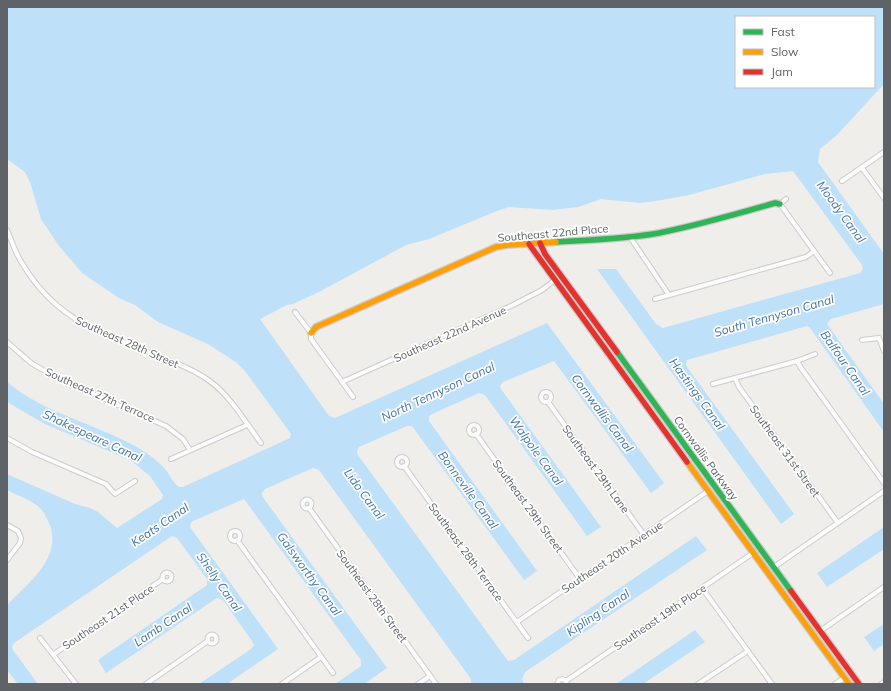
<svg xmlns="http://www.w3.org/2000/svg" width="891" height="691" font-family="Mulish,sans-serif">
<rect width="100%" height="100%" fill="#efeeea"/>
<g fill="#bfe0f9" fill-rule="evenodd">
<path d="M7,7h877v77l-47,51 -17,14 -2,13 66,92v50l-53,15 -4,5 57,80v28l-74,-104 -3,-2 -120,34 -1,4 1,3 107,147 -13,10 -184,-255h19l40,55 7,4 197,-55 3,-4 -1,-4 -69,-94 -28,3 -76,21 -33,6 -16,2 -39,-4 -23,8 -25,3 -44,-3 -12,4 -68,28 -23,6 -87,47 -26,12 -6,1 -27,14 69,97 6,2 212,-95 117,160 -13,10 -97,-132 -51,21 -3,4 1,3 100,138 -14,9 -102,-141 -6,-2 -47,21 -3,2v5l108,150 -13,9 -112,-154h-5l-48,21 -2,4 1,4 150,206 6,-1 182,-124 11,14 -182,122 -3,7 2,5h-53v-5l-152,-209 -6,-2 -48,21 -3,4v3l125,172 -23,16h-29l26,-18v-6l-117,-161 -51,22 -2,2 -1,4 88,122 -51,35h-28l52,-35 3,-4 -2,-4 -29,-41 -6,-2 -111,75 -8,-13 109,-75v-6l-30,-41 -5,-2 -158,107 -2,4 1,3 25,34h-20l-11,-14v-65c20,-21 57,-48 42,-82 -2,-4 -4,-9 -7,-13 -9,-10 -24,-14 -35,-20v-16l68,30 15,4 8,4 19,16 45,-29 1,-4 -13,-19 -20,-16 -85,-36 -38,-22v-20c37,31 86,41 128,64 11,6 22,14 31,24 4,5 7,13 13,17h4l105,-48 2,-1 1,-4 -46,-63 -8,-8 -29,-19 -50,-22 -23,-17 -16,-7 -37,-25 -23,-27 -18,-27 -11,-37 -5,-10 -18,-13zM736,17h138v70h-138z"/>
<polygon points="884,527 884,549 827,587 817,573"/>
<polygon points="884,624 884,644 874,651 864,637"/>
<polygon points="695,630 705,642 643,684 616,684"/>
</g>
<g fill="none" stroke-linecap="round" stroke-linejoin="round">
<g stroke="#cbcccc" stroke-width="6">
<g id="street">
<polyline points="862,168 884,198"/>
<polyline points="842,181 884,152"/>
<polyline points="786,199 780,204 830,273"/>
<path d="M7,230c5,11 8,23 15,33 33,56 75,68 131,91 20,8 41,15 58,28 20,15 35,41 50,61"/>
<polyline points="630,237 669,295"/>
<polyline points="655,299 806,257 814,251"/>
<polyline points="295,312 311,333 311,339 353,397"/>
<polyline points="862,340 879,338 884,351"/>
<polyline points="7,342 31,363 57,378 166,426 183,439 190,450"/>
<polyline points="797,361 801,368 884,483"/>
<polyline points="735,378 739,387 838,523"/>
<polyline points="342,382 513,305 542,290 555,280"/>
<polyline points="713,384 797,361 815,354"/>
<circle cx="546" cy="397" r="5"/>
<polyline points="548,402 644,535"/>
<circle cx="474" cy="430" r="5"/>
<polyline points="476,434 580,579"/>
<polyline points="7,438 32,452 106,484 115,494 135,481"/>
<circle cx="402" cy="462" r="5"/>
<polyline points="171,459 247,425"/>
<polyline points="404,466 528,638"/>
<circle cx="307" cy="504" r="4.5"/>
<polyline points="309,508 436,684"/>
<polyline points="7,525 18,531 21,538 20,543 7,560"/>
<circle cx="235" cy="536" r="5"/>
<polyline points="237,540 333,673"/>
<polyline points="774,567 884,491"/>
<circle cx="167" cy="577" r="4.5"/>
<polyline points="702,588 772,684"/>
<polyline points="517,622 708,491"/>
<polyline points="820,631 884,587"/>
<circle cx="212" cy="639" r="4.5"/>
<polyline points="40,638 76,684"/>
<polyline points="54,654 163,579"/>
<polyline points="566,681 753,553"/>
<polyline points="146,684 208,641"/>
<polyline points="282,684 321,657"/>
<polyline points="418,684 430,676"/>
<polyline points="557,684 559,680 562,679 565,680 567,684"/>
<polyline points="698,684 748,651"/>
<polyline points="835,684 844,678"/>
<polyline points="881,684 884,682"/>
</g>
</g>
<g stroke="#cacacb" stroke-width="8">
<g id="fast">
<path d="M556,242c34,-2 69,-3 103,-9 40,-8 78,-19 116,-30l5,1"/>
<polyline points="617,352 791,591"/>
</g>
</g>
<g stroke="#cacacb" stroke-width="8">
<g id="slow">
<polyline points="311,333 316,327 496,247 507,245 556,242"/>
<polyline points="687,462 849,684"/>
</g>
</g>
<g stroke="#cacacb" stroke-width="8">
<g id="jam">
<polyline points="540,243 545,254 617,352"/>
<polyline points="529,244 687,462"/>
<polyline points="791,591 859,684"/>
</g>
</g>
<use href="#street" stroke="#fdfcfc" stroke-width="4"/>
<use href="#fast" stroke="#30b455" stroke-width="5.5"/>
<use href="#slow" stroke="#ff9f0a" stroke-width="5.5"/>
<use href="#jam" stroke="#e5322d" stroke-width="5.5"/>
</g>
<g text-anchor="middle" stroke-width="3.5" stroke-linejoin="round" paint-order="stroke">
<g font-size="11" fill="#5f6368" stroke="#fff">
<text transform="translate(553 233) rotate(-5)" y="4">Southeast 22nd Place</text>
<text transform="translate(450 334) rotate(-24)" y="4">Southeast 22nd Avenue</text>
<text transform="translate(127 342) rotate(24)" y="4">Southeast 28th Street</text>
<text transform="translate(100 395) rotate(24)" y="4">Southeast 27th Terrace</text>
<text transform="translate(785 451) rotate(54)" y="4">Southeast 31st Street</text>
<text transform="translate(706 458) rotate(54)" y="4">Cornwallis Parkway</text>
<text transform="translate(596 469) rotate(54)" y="4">Southeast 29th Lane</text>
<text transform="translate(528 506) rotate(54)" y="4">Southeast 29th Street</text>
<text transform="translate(466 552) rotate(54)" y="4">Southeast 28th Terrace</text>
<text transform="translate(612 557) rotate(-34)" y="4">Southeast 20th Avenue</text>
<text transform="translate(372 596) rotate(54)" y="4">Southeast 28th Street</text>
<text transform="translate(108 617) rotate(-34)" y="4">Southeast 21st Place</text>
<text transform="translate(660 617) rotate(-34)" y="4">Southeast 19th Place</text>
</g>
<g font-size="12" font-style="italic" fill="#4174aa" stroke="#fff">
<text transform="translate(841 212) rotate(54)" y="4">Moody Canal</text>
<text transform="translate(774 316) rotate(-16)" y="4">South Tennyson Canal</text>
<text transform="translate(845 363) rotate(55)" y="4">Balfour Canal</text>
<text transform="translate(438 392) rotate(-25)" y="4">North Tennyson Canal</text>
<text transform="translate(697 394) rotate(54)" y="4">Hastings Canal</text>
<text transform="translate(602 413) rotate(53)" y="4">Cornwallis Canal</text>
<text transform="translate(92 436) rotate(25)" y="4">Shakespeare Canal</text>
<text transform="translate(536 451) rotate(54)" y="4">Walpole Canal</text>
<text transform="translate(468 490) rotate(54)" y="4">Bonneville Canal</text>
<text transform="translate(364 494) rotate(54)" y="4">Lido Canal</text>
<text transform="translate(160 525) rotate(-34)" y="4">Keats Canal</text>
<text transform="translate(309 574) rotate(54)" y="4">Galsworthy Canal</text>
<text transform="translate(219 582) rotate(55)" y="4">Shelly Canal</text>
<text transform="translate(598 613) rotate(-34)" y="4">Kipling Canal</text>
<text transform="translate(163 625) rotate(-34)" y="4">Lamb Canal</text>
</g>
</g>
<rect width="891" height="691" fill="none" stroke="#5f6368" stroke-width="16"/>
<rect x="735" y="16" width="140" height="72" fill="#ffffff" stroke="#bfc1c3"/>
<rect x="743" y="29" width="20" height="6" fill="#30b455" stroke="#bfc1c3"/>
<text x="771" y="36" font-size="12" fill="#5f6368">Fast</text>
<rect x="743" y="49" width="20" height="6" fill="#ff9f0a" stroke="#bfc1c3"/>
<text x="771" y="56" font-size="12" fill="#5f6368">Slow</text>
<rect x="743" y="69" width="20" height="6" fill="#e5322d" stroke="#bfc1c3"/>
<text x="771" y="76" font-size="12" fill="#5f6368">Jam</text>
</svg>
